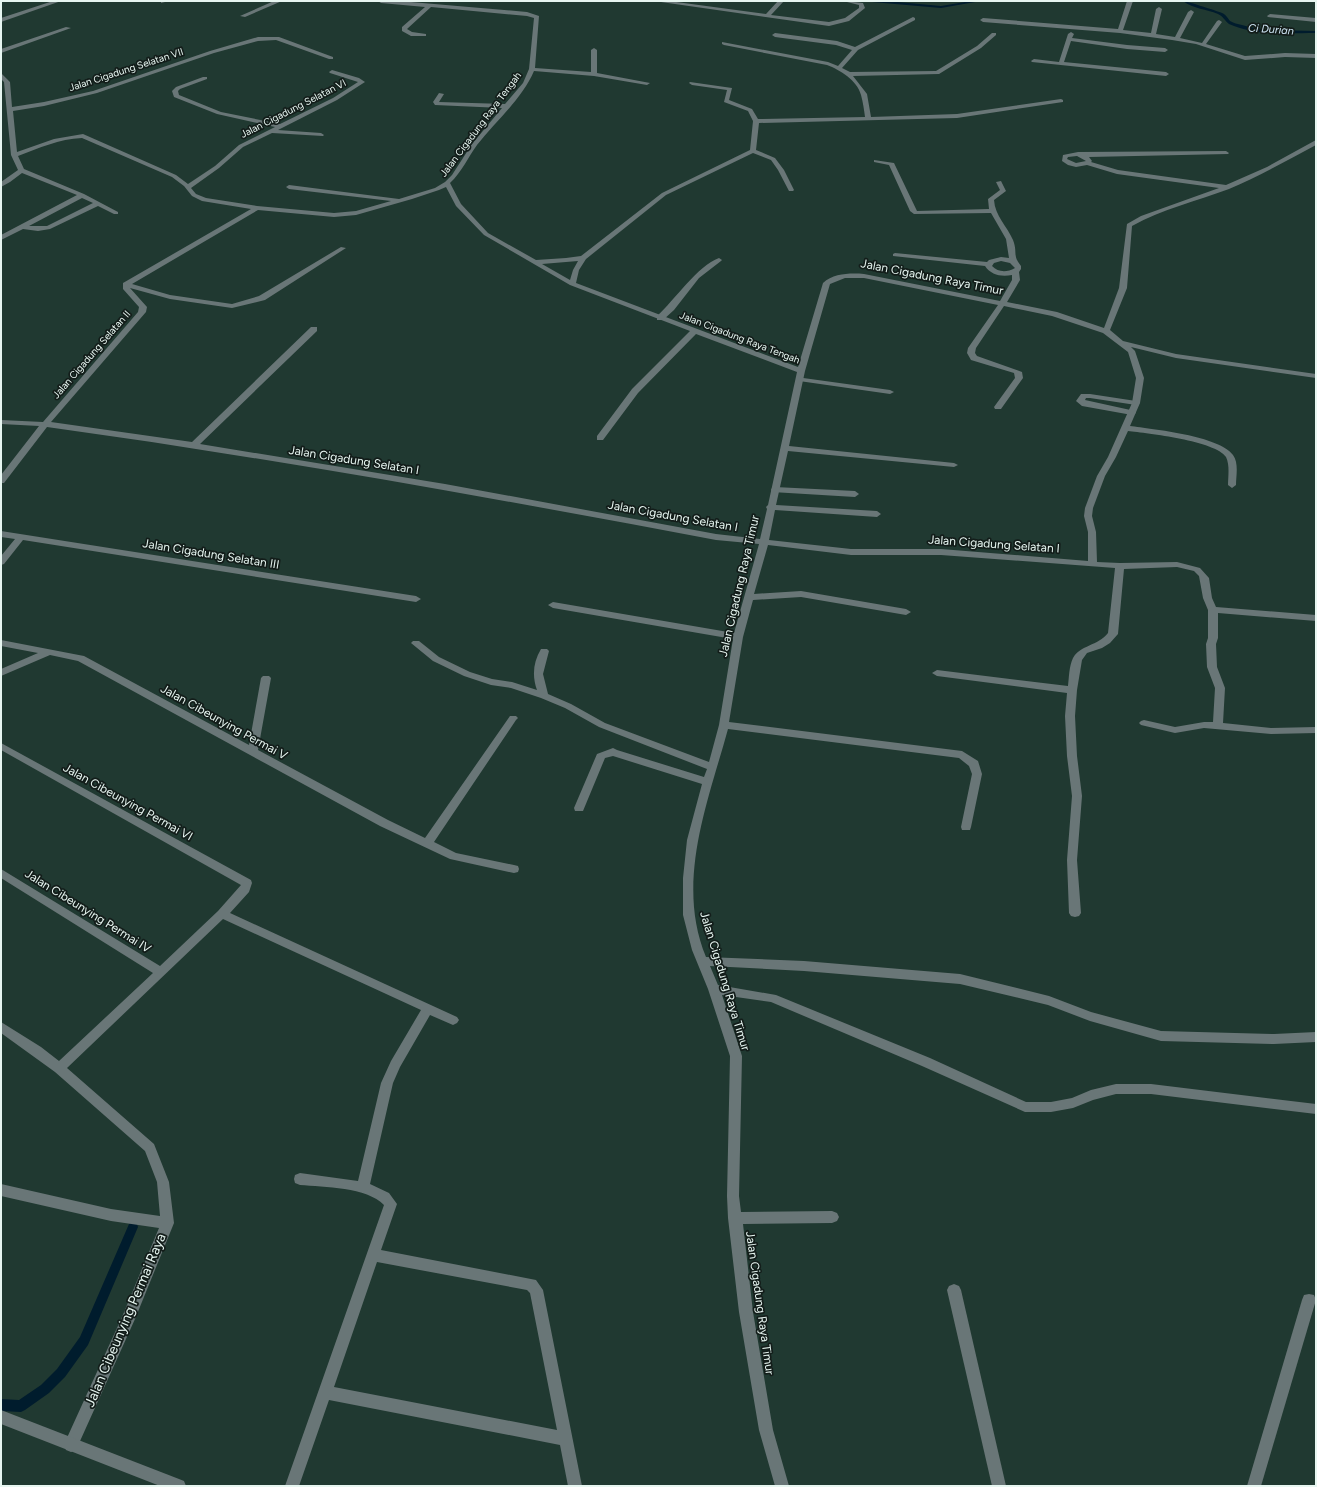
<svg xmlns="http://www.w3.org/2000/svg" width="1317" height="1487" font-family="Figtree,sans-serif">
<rect width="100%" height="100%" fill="#203931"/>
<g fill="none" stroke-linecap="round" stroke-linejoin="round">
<g fill="#001c2d" fill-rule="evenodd">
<polygon points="870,1 887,1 941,6 971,1 981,1 941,8 872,2"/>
<path d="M1183,1c3,0 38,11 41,13 3,2 4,5 6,7 3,2 8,3 12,4 24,7 49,5 74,6v2c-28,0 -61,3 -87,-9 -4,-3 -6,-8 -11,-10 -12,-5 -24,-5 -35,-13z"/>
<polygon points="133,1222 137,1224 138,1227 88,1345 65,1377 49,1393 25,1410 21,1412 1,1411 1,1399 19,1400 41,1385 57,1369 80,1337 129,1224"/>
</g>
<g fill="#697677" fill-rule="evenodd">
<polygon points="1270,14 1316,18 1316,22 1268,17 1267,16"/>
<path d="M719,258l3,2 -1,1 -22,17 -25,32 -11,10h-6v-4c17,-15 41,-51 62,-58z"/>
<polygon points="796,377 890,390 894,392 890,394 799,381 796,381"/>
<polygon points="1081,394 1090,394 1136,401 1140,403 1136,405 1090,398 1086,398 1085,400 1135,411 1136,413 1132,415 1082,406 1076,401"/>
<polygon points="775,487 855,491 859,494 855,497 772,492 771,490 772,488"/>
</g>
<g fill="#697677" fill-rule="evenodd">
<polygon points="53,1 61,1 1,22 1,18"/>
<polygon points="161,1 169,1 161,3"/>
<polygon points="274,1 282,1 245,17 240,16"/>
<path d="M378,1h21l128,11 12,4 -4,52 56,4v-22l3,-2 3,2v23l53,10 -3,2 -53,-9 -60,-5c-12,28 -38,50 -57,74 -9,12 -15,27 -27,38l11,21 27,29 48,27 30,-2 15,-2 81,-63 88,-43 3,-29 -5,-10 -24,-9 3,-12 -35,-5 -3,-2 1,-1 42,6 -3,12 23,9 6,10 107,-2c-1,-7 -2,-15 -4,-22 -4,-15 -21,-25 -34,-30l-103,-20 -2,-1v-2l106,20 10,4 14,-16 -16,-5 -61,-8 -3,-2 3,-2 62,8 18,6 58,-30 2,1v2l-57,30 -16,18 8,4 86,-1 41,-25 15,-13h4v2l-15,13 -42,26 -86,2 14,18 4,23 86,-3 104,-15 2,1v2l-106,16 -198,5 -3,27 19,8 9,12 10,20 -1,1h-4l-11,-21 -7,-10 -18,-7 -87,42 -80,64 -7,11 -3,13 222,84 25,-84c11,-10 28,-10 41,-9l136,27 12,-21v-5c-11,2 -21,0 -27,-9l-92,-10v-2l2,-1 92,9 2,-2 12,-3 8,1 -3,-19 -15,-26 -77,1 -4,-3 -21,-46 -15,-3v-2l20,3 23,48 72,-2 -1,-10 12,-9 -4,-8 5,-1 5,10 -12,9c1,16 13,26 19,40 5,13 -1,15 8,26v3l-2,3 1,8 -13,22 50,10 47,16 15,-40 8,-64 14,-8 78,-28 -102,-14 -30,-9 -11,2 -8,-2 -6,-4 1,-6 15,-3 148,-1 3,2 -1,1 -139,3 3,4 -1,1 27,8 108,15 41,-18 49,-27v5c-28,15 -57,31 -87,44 -32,12 -67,20 -97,37l-5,62 -17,42 13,11 53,13 140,20v4l-140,-20 -45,-11 4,4 9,27 -4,25 -10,23c22,3 90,10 103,29 6,8 3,21 3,30l-4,3 -4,-3c0,-8 2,-20 -2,-28 -10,-16 -79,-24 -98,-26l-12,26 -11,19 -12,32 -1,8 4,16 1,30 23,1 57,-1 23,6 9,10 3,20 4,9 100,8v6l-98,-8v25l-2,6 1,23 8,21 -2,35 48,5 45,-1v6l-45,1 -67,-6 -29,5 -34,-8 -2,-2 2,-2 3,-1 31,7 29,-5h9l2,-34 -8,-21 -1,-23 2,-6v-28l-5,-12 -4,-22 -5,-5 -17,-4 -53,2 -6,65 -8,9 -8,5 -15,5 -5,7 -5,30 -2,26 2,40 5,40 -5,64 4,53 -2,3 -4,1 -4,-1 -2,-3 -2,-53 5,-64 -5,-40 -2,-40 2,-23 -130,-17 -5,-3 5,-3 131,16c1,-8 1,-20 5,-28 7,-13 25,-12 35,-25l7,-65 -174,-13h-90l-83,-10 -14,49 47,-3 105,18 5,3 -5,3 -105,-18 -48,3 -10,37 -14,85 233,29 16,10 4,13 -11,53 -1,3h-8l-1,-3 11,-53 -3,-8 -10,-8 -231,-29c-20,73 -53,153 -22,228l98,4 156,13 89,22 42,16 70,19 113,3 42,-2v10l-42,2 -113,-3 -71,-20 -42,-16 -88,-21 -156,-13 -94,-5 8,19 58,10 154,63 96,44h25l21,-4 19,-8 25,-6h35l165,20v10l-165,-20h-35l-23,6 -20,8 -22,4h-26l-103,-46 -151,-64 -49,-7 20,61 -3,140 2,16 91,-1 5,2 2,4 -2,4 -5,2 -89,1 10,88 20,118 16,56h-14l-16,-56 -20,-118 -11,-94 -1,-22 3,-140 -22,-67 -16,-39 -9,-35v-37l4,-38 15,-56 -89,-28 -8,2 -22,53h-8l-1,-3 23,-54 16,-6 4,2 87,27 3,-8 -108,-42 -34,-19 -24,-10 -30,-10 -20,-3 -27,-9 -31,-15 -22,-18 2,-2h6l20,16 31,15 22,7 20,3 25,8c-5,-14 -4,-28 4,-41h6l2,2 -6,23 5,20 23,10 34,19 104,39 10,-37 14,-86 -180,-31 -5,-3 5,-3 181,31 25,-89 -43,-4c-223,-42 -445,-82 -669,-113l-43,56h-3v-8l38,-49 -38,-2v-4l42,2 95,-110 1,-5 -16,-18v-6l128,-74 -49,-8 -10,-5 -8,-10 -12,-9 -90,-39c-23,1 -43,10 -64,18l6,13 60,25 34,18v2h-4l-16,-8 -48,23 -12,2 -15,-2 -22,11v-5l76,-40 -55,-22 -12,9 -9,5v-5l17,-12 -7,-15 -7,-73 -3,-3v-6l9,9 2,25 32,-5 49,-11 117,-40 48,-14h21l54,20v2h-4l-53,-19 -18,1 -44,12 -117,40 -53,13 -31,5 4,41 37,-13 29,-5 93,41 12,9 27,-18 24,-21 36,-18 -58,-13 -43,-17 -2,-6 4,-4 27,-10h4v2l-27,10 -2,2 1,4 42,17 59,12 53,-26 25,-16 -28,-9 -1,-1 3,-2 27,8 6,4 -28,18 -59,30 43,3 3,2 -1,1 -51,-3 -29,14 -24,21 -28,20 5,6 10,4 51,8 77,7 22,-2 35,-10 -102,-12 -3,-2 3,-2 110,14 36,-11 10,-6 7,-7 20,-31 30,-36 -67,-3 -2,-3 6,-9 5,1 -5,8 66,2 18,-21 6,-14 5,-51 -7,-2 -96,-9 -24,22 5,3 14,2v2h-15l-9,-5v-4l23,-20 -44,-4zM1077,156l9,5 -10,2 -9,-4 1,-2zM446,187l10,19 28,29 86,50 120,46 -58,58 -35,47v4h6l35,-47 58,-59 101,38 -29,133 -2,2 1,2 -7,30 -44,-5 -271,-50 -245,-40 117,-113v-4h-6l-119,115 -141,-20 95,-110 1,-5 -17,-19 40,11 62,9 33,-8 81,-52 -5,-1 -82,49 -27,8 -62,-9 -38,-11 126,-74 76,7 22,-2 56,-16 27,-9zM82,198l11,5 -46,23h-18zM578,261l-5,9 -3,10 -28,-16zM1001,261l9,2 5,5c-9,5 -17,4 -23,-2l2,-3zM845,278h19l134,27 -30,43 -1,5 4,7 43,13 1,5 -21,29 1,2h6l22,-31 -1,-6 -45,-16 -2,-3 1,-5 28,-42 48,10 51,17 25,19 8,26 -4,25 -24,54 -11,19 -12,32 -1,8 4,16v29l-147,-12h-90l-82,-9 6,-30 102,7 4,-3 -4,-3 -101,-6 12,-54 166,16 4,-2 -4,-2 -165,-17 16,-75 25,-87z"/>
<polygon points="654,1 669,1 766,14 778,1 784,1 771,15 829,22 845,18 859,8 859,5 843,1 863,3 865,8 849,21 829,26"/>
<polygon points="1127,1 1133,1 1123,30 1151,33 1156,9 1159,7 1162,9 1156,34 1175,37 1188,12 1191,10 1194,12 1180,38 1202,43 1217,21 1219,20 1222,22 1206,44 1245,56 1285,53 1316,54 1316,58 1285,57 1245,60 1196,44 1172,40 1120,33 983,22 980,20 983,18 1118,29"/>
<polygon points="66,27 71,28 1,53 1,49"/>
<polygon points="1071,32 1074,34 1072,38 1127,45 1165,48 1168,50 1165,52 1127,49 1071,41 1064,62 1166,72 1169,74 1166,76 1032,62 1031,61 1034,59 1059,62 1068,34"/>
<polygon points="1,531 416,596 421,599 416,602 23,540 4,564 1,565 1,556 15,539 1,537"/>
<polygon points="1,640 84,656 249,745 261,678 263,676 269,676 271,678 258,750 388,820 425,838 510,716 516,716 518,718 516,720 434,842 456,853 514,865 518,866 519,869 518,872 514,873 450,859 380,826 78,661 50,655 1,676 1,669 38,653 1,646"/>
<path d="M1,743l250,137 1,3 -3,9 -19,21 227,104 2,3 -2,3 -4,2 -23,-10 -30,52 -7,16 -23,101 19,9 8,11 -16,46 155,30 7,10 39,196h-14l-8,-41 -231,-45 -30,86h-14l99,-281c-17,-18 -60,-18 -84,-20l-5,-2 -1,-4 1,-4 5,-2 58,8 23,-98 10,-22 30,-51 -198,-91 -156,149 87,76 15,38 5,41 -39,96 -59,131 -5,2 -5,-2 -2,-5 2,-5 56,-123 37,-89 -48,-7 -110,-25v-12l110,25 49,7 -3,-34 -12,-31 -90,-79 -54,-39v-11l40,25 18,14 94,-88 -152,-95v-9l159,97 58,-55 23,-26 -240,-135zM377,1262l150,28 3,3 27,137 -223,-43z"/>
<polygon points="954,1284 959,1286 961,1290 1006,1486 992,1486 947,1290 949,1286"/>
<polygon points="1309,1294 1314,1295 1316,1300 1261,1486 1247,1486 1302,1300 1304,1295"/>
</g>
<polygon fill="#697677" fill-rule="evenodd" points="1,1410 179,1479 184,1481 186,1486 160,1486 1,1424"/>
</g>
<g text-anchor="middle" stroke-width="3.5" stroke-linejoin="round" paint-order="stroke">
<g font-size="10" fill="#e7f6f1" stroke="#131d1a">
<text transform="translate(126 69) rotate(-18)" y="4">Jalan Cigadung Selatan VII</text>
<text transform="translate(293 108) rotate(-27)" y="4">Jalan Cigadung Selatan VI</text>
<text transform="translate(480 124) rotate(-53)" y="4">Jalan Cigadung Raya Tengah</text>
<text transform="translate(740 337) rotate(21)" y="4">Jalan Cigadung Raya Tengah</text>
<text transform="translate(91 354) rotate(-49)" y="4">Jalan Cigadung Selatan II</text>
</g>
<g font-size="11" font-style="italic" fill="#d0e7f6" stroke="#131d1a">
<text transform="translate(1271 29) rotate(4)" y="4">Ci Durian</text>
</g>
<g font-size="12" fill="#e7f6f1" stroke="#131d1a">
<text transform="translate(932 277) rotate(11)" y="4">Jalan Cigadung Raya Timur</text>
<text transform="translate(354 460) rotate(9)" y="4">Jalan Cigadung Selatan I</text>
<text transform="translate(673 516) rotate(10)" y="4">Jalan Cigadung Selatan I</text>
<text transform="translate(994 544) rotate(4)" y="4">Jalan Cigadung Selatan I</text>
<text transform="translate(211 554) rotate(9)" y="4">Jalan Cigadung Selatan III</text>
<text transform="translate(739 586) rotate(-77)" y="4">Jalan Cigadung Raya Timur</text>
<text transform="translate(224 722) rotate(29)" y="4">Jalan Cibeunying Permai V</text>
<text transform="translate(128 802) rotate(29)" y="4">Jalan Cibeunying Permai VI</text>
<text transform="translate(88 911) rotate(32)" y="4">Jalan Cibeunying Permai IV</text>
<text transform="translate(725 981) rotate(73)" y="4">Jalan Cigadung Raya Timur</text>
<text transform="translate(760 1303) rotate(82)" y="4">Jalan Cigadung Raya Timur</text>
</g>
<g font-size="14" fill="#e7f6f1" stroke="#131d1a">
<text transform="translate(125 1320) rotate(-67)" y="5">Jalan Cibeunying Permai Raya</text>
</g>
</g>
<rect width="1317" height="1487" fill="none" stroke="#e7f6f1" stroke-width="4"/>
</svg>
